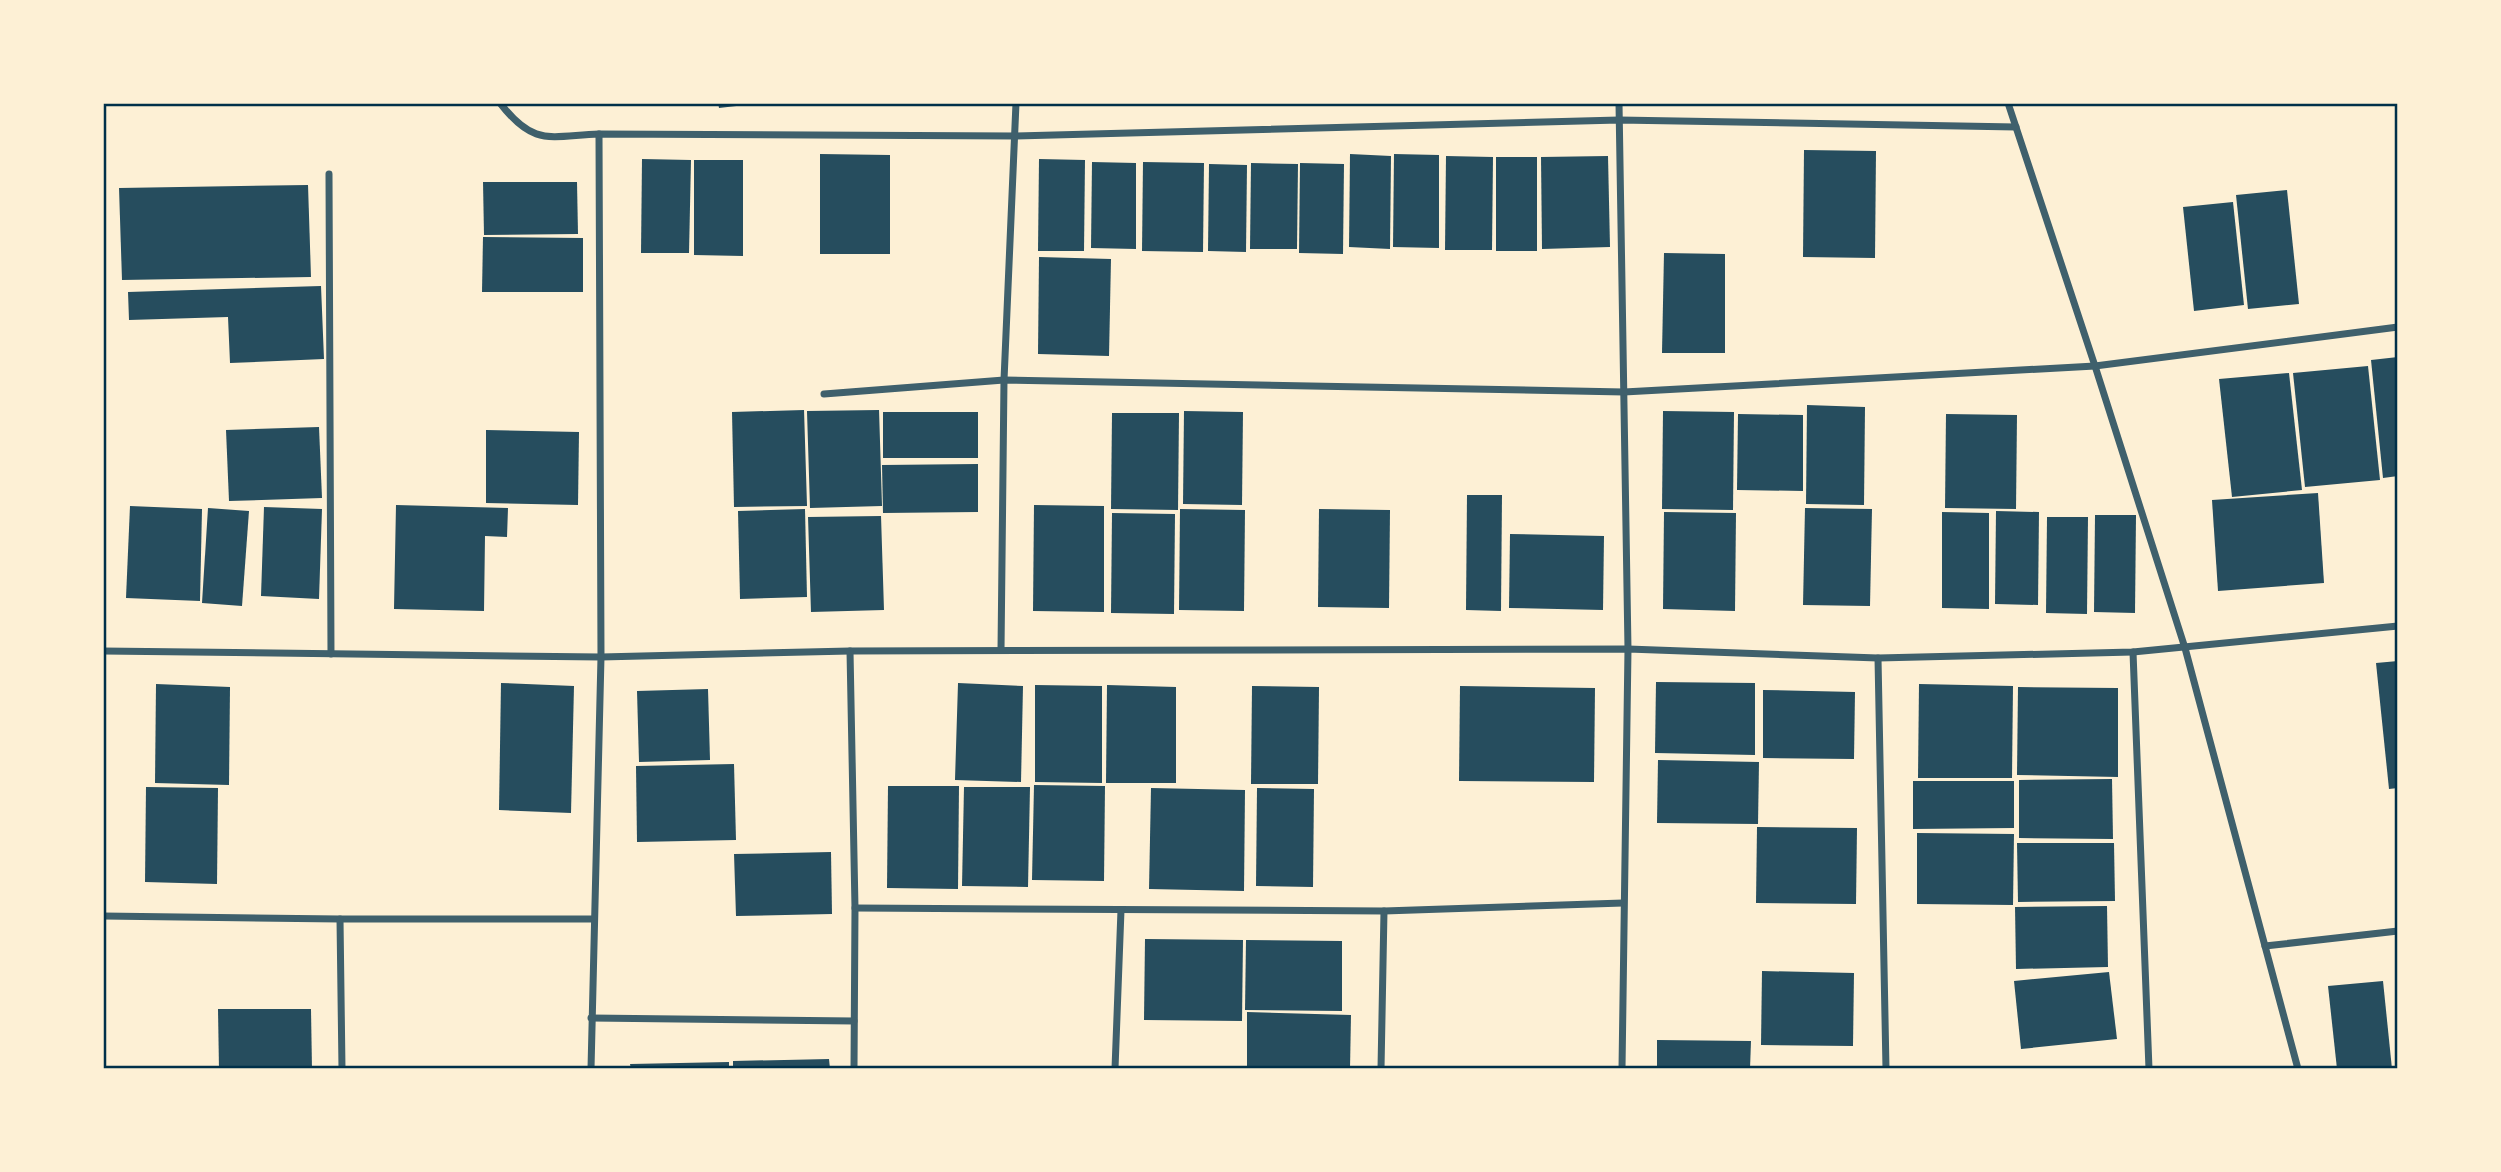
<svg xmlns="http://www.w3.org/2000/svg" width="2501" height="1172" font-family="'PT Sans',sans-serif">
<rect width="100%" height="100%" fill="#fdf0d5"/>
<g fill="#264d5e">
<polygon points="718,103 745,103 745,105 719,108"/>
<polygon points="1804,150 1876,151 1875,258 1803,257"/>
<polygon points="820,154 890,155 890,254 820,254"/>
<polygon points="1350,154 1391,156 1390,249 1349,247"/>
<polygon points="1394,154 1439,155 1439,248 1393,247"/>
<polygon points="1446,156 1493,157 1492,250 1445,250"/>
<polygon points="1608,156 1610,247 1542,249 1541,157"/>
<rect x="1496" y="157" width="41" height="94"/>
<polygon points="642,159 691,160 689,253 641,253"/>
<polygon points="1039,159 1085,160 1084,251 1038,251"/>
<polygon points="694,160 743,160 743,256 694,255"/>
<polygon points="1092,162 1136,163 1136,249 1091,248"/>
<polygon points="1143,162 1204,163 1203,252 1142,251"/>
<polygon points="1251,163 1298,164 1297,249 1250,249"/>
<polygon points="1300,163 1344,164 1343,254 1299,253"/>
<polygon points="1209,164 1247,165 1246,252 1208,251"/>
<polygon points="483,182 577,182 578,234 484,235"/>
<polygon points="308,185 311,277 122,280 119,188"/>
<polygon points="2287,190 2299,304 2248,309 2236,195"/>
<polygon points="2233,202 2244,305 2194,311 2183,207"/>
<polygon points="483,237 583,238 583,292 482,292"/>
<polygon points="1664,253 1725,254 1725,353 1662,353"/>
<polygon points="1039,257 1111,259 1109,356 1038,354"/>
<polygon points="321,286 324,359 230,363 228,317 129,320 128,292"/>
<polygon points="2398,357 2398,476 2383,478 2371,360"/>
<polygon points="2368,366 2380,480 2305,487 2293,373"/>
<polygon points="2289,373 2302,490 2232,497 2219,379"/>
<polygon points="1807,405 1865,407 1864,505 1806,504"/>
<polygon points="804,410 807,506 734,507 732,412"/>
<polygon points="879,410 882,506 810,508 807,411"/>
<polygon points="1184,411 1243,412 1242,505 1183,504"/>
<polygon points="1663,411 1734,412 1733,510 1662,509"/>
<rect x="883" y="412" width="95" height="46"/>
<polygon points="1112,413 1179,413 1178,510 1111,509"/>
<polygon points="1738,414 1803,415 1803,491 1737,490"/>
<polygon points="1946,414 2017,415 2016,509 1945,508"/>
<polygon points="319,427 322,498 229,501 226,430"/>
<polygon points="486,430 579,432 578,505 486,503"/>
<polygon points="978,464 978,512 883,513 882,465"/>
<polygon points="2318,493 2324,583 2218,591 2212,500"/>
<polygon points="1467,495 1502,495 1501,611 1466,610"/>
<polygon points="396,505 508,508 507,537 485,536 484,611 394,609"/>
<polygon points="1034,505 1104,506 1104,612 1033,611"/>
<polygon points="130,506 202,509 200,601 126,598"/>
<polygon points="264,507 322,509 319,599 261,596"/>
<polygon points="208,508 249,511 242,606 202,603"/>
<polygon points="1805,508 1872,509 1870,606 1803,605"/>
<polygon points="805,509 807,597 740,599 738,511"/>
<polygon points="1180,509 1245,510 1244,611 1179,610"/>
<polygon points="1319,509 1390,510 1389,608 1318,607"/>
<polygon points="1996,511 2039,512 2038,605 1995,604"/>
<polygon points="1664,512 1736,513 1735,611 1663,609"/>
<polygon points="1942,512 1989,513 1989,609 1942,608"/>
<polygon points="1112,513 1175,514 1174,614 1111,613"/>
<polygon points="2095,515 2136,515 2135,613 2094,612"/>
<polygon points="881,516 884,610 811,612 808,517"/>
<polygon points="2047,517 2088,517 2087,614 2046,613"/>
<polygon points="1510,534 1604,536 1603,610 1509,608"/>
<polygon points="2398,661 2398,788 2389,789 2376,663"/>
<polygon points="1656,682 1755,683 1755,755 1655,753"/>
<polygon points="501,683 574,686 571,813 499,810"/>
<polygon points="958,683 1023,686 1021,782 955,780"/>
<polygon points="156,684 230,687 229,785 155,783"/>
<polygon points="1919,684 2013,686 2012,778 1918,778"/>
<polygon points="1035,685 1102,686 1102,783 1035,782"/>
<polygon points="1107,685 1176,687 1176,783 1106,783"/>
<polygon points="1252,686 1319,687 1318,784 1251,784"/>
<polygon points="1460,686 1595,688 1594,782 1459,781"/>
<polygon points="2018,687 2118,688 2118,777 2017,775"/>
<polygon points="708,689 710,760 639,762 637,691"/>
<polygon points="1763,690 1855,692 1854,759 1763,758"/>
<polygon points="1658,760 1759,762 1758,824 1657,823"/>
<polygon points="734,764 736,840 637,842 636,766"/>
<polygon points="2112,779 2113,839 2019,838 2019,780"/>
<polygon points="1913,781 2014,781 2014,828 1913,829"/>
<polygon points="1034,785 1105,786 1104,881 1032,880"/>
<polygon points="888,786 959,786 958,889 887,888"/>
<polygon points="146,787 218,788 217,884 145,882"/>
<polygon points="964,787 1030,787 1028,887 962,886"/>
<polygon points="1151,788 1245,790 1244,891 1149,889"/>
<polygon points="1257,788 1314,789 1313,887 1256,886"/>
<polygon points="1757,827 1857,828 1856,904 1756,903"/>
<polygon points="1917,833 2014,834 2013,905 1917,904"/>
<polygon points="2017,843 2114,843 2115,901 2018,902"/>
<polygon points="831,852 832,914 736,916 734,854"/>
<polygon points="2107,906 2108,967 2016,969 2015,907"/>
<polygon points="1145,939 1243,940 1242,1021 1144,1020"/>
<polygon points="1246,940 1342,941 1342,1011 1245,1010"/>
<polygon points="1762,971 1854,973 1853,1046 1761,1045"/>
<polygon points="2109,972 2117,1039 2021,1049 2014,981"/>
<polygon points="2383,981 2392,1069 2337,1069 2328,986"/>
<polygon points="218,1009 311,1009 312,1069 219,1069"/>
<polygon points="1247,1012 1351,1015 1350,1069 1247,1069"/>
<polygon points="1657,1040 1751,1041 1750,1069 1657,1069"/>
<polygon points="829,1059 830,1069 733,1069 733,1061"/>
<polygon points="729,1062 729,1069 631,1069 630,1064"/>
</g>
<g fill="none" stroke-linecap="round" stroke-linejoin="round">
<g stroke="#3f606c" stroke-width="7">
<path d="M500,103c34,44 49,33 99,31l417,2 603,-16 397,7"/>
<polyline points="1619,103 1628,649 1622,1069"/>
<polyline points="2008,103 2095,366 2185,648 2298,1069"/>
<polyline points="329,174 331,654"/>
<polyline points="824,394 1004,380 1624,392 2095,366 2398,327"/>
<polyline points="1001,650 1004,380 1016,103"/>
<polyline points="103,651 601,657 850,651 1628,649 1878,658 2133,652 2398,626"/>
<polyline points="850,651 855,908 854,1069"/>
<polyline points="2133,652 2149,1069"/>
<polyline points="1878,658 1886,1069"/>
<polyline points="855,908 1384,911 1623,903"/>
<polyline points="103,916 340,919 594,919"/>
<polyline points="340,919 342,1069"/>
<polyline points="2265,946 2398,931"/>
<polyline points="591,1018 854,1021"/>
<polyline points="591,1069 601,657 599,134"/>
<polyline points="1115,1069 1121,910"/>
<polyline points="1381,1069 1384,911"/>
</g>
</g>
<rect width="2501" height="1172" fill="none" stroke="#fdf0d5" stroke-width="210"/>
<rect x="105" y="105" width="2291" height="962" fill="none" stroke="#003049" stroke-width="2.5"/>
</svg>
